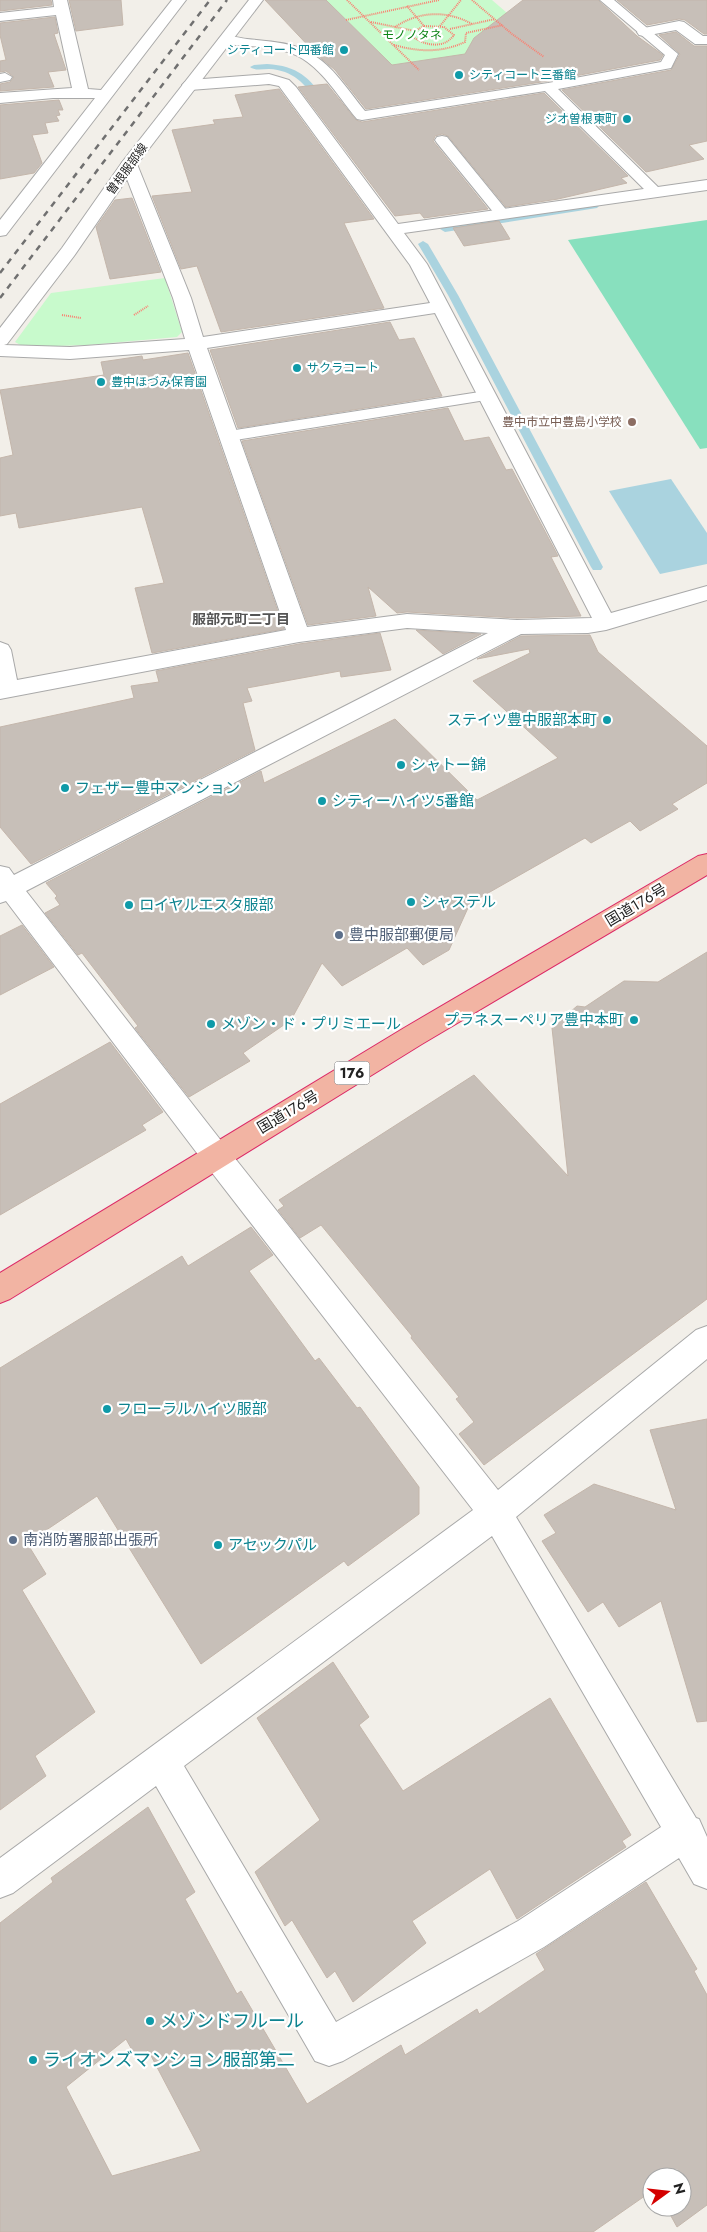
<svg xmlns="http://www.w3.org/2000/svg" width="707" height="2232" font-family="Jost,'Noto Sans JP',sans-serif">
<rect width="100%" height="100%" fill="#f2efe9"/>
<g fill="#c8facc">
<polygon points="326,0 492,0 545,46 398,72"/>
<polygon points="165,278 182,332 177,337 88,345 24,347 15,342 51,293"/>
</g>
<polygon fill="#88e0be" points="707,220 707,448 700,449 568,240"/>
<polygon fill="#aad3df" points="671,479 707,533 707,564 660,574 609,491"/>
<g fill="none" stroke-linecap="round" stroke-linejoin="round">
<g fill="#aad3df" fill-rule="evenodd">
<path d="M267,64c31,2 42,13 59,37l-7,2c-14,-19 -26,-33 -50,-34 -7,0 -14,2 -19,-2l4,-2z"/>
<polygon points="594,203 599,206 597,208 445,232 440,229 445,226"/>
<polygon points="423,241 428,244 458,295 603,567 601,570 593,570 591,567 448,295 418,244"/>
</g>
</g>
<g fill="#c7bfb8" stroke="#c4b6ab" fill-rule="evenodd">
<polygon points="0,0 51,0 52,5 0,11"/>
<polygon points="69,0 121,0 123,25 76,31"/>
<polygon points="265,0 326,0 392,65 465,54 474,38 523,0 598,0 637,36 663,55 660,60 548,81 366,109 335,70 316,54"/>
<polygon points="617,0 707,0 707,34 704,34 685,20 679,19 647,25"/>
<polygon points="55,17 58,33 54,34 66,70 48,72 54,87 0,91 0,84 10,82 14,77 6,71 0,72 0,61 6,60 0,35 0,23"/>
<polygon points="676,32 694,46 707,46 707,141 689,145 704,159 646,172 562,90 671,70 680,54 659,35"/>
<polygon points="327,84 356,120 362,122 544,93 628,176 621,178 627,183 558,199 506,207 448,136 442,134 435,136 433,141 488,209 424,218 420,213 395,216 298,87"/>
<polygon points="279,89 374,219 344,223 384,308 221,332 197,266 181,269 152,196 192,192 172,130 215,124 213,120 243,117 235,95"/>
<polygon points="59,100 63,110 58,110 60,115 56,116 59,121 45,123 48,133 32,135 42,163 34,173 0,179 0,105"/>
<polygon points="132,198 161,272 110,279 96,227 115,200"/>
<polygon points="499,221 510,239 464,246 453,228"/>
<polygon points="390,322 399,340 414,338 442,396 238,428 210,350"/>
<polygon points="188,353 284,629 152,653 135,588 164,583 142,507 19,528 16,513 0,516 0,458 13,455 0,390 104,375 101,362 142,356 143,360"/>
<polygon points="448,408 464,441 489,437 506,470 512,469 558,556 551,557 581,616 517,618 407,612 397,613 368,587 376,616 308,625 242,441"/>
<polygon points="416,630 481,634 443,654"/>
<polygon points="380,633 391,670 341,677 340,671 247,688 252,701 243,703 255,750 31,864 0,827 0,727 134,698 131,686 159,682 156,671 299,644"/>
<polygon points="590,635 598,652 707,746 707,783 672,804 678,809 640,831 630,821 591,843 585,838 474,901 472,899 449,950 423,965 407,948 342,986 322,963 291,1020 243,1053 250,1061 189,1097 135,1028 138,1026 82,953 78,955 45,913 60,905 55,898 57,896 46,883 261,771 264,783 395,719 477,800 558,758 473,681 530,653 529,649 477,659 521,636"/>
<polygon points="22,925 54,967 0,995 0,936"/>
<polygon points="707,952 707,1299 484,1465 459,1434 474,1422 456,1399 459,1397 411,1338 412,1336 321,1225 300,1238 278,1210 284,1206 279,1200 474,1075 568,1176 552,1028 577,1006 585,1007 624,981 658,982"/>
<polygon points="110,1042 163,1112 142,1125 146,1130 0,1215 0,1104"/>
<polygon points="251,1227 273,1255 249,1271 315,1361 319,1358 357,1408 360,1407 419,1487 419,1514 348,1566 344,1561 201,1664 97,1496 27,1543 46,1574 22,1590 95,1712 35,1756 46,1776 0,1810 0,1368 182,1256 188,1266"/>
<polygon points="707,1419 707,1721 697,1722 661,1601 619,1627 603,1602 588,1612 542,1541 556,1533 544,1515 594,1484 676,1510 650,1430"/>
<polygon points="333,1662 369,1717 359,1725 403,1791 550,1698 631,1835 622,1841 626,1847 517,1919 490,1869 412,1921 426,1943 353,2002 335,1971 327,1978 292,1920 285,1926 255,1872 320,1820 257,1718"/>
<path d="M148,1807l47,85 -10,7 52,95 4,-3 66,113 94,-59 4,10 72,-46 2,5 66,-44 -9,-16 110,-72 51,87 -3,2 13,24v210l-30,22 -11,-20h16v-30h-30v14l-59,41h-593v-309l53,-41 -2,-4zM126,2039l11,20 11,-9 53,101 -89,25 -46,-89z"/>
</g>
<g fill="none" stroke-linecap="round" stroke-linejoin="round">
<g stroke="#a9a9a9" stroke-width="2">
<g id="service">
<path d="M600,0h14l64,54 -7,14 -113,21 102,100 2,3 -2,3h-10l-105,-104 -183,29 -5,-1c-17,-20 -32,-46 -54,-60 -22,-14 -54,-12 -79,-15l-6,-4c5,-7 20,-2 29,-1 20,2 45,3 63,14 23,12 39,39 55,58l183,-28 113,-21 4,-7z"/>
<polygon points="5,73 12,77 10,80 0,82 0,74"/>
<polygon points="442,136 447,137 508,212 510,215 508,218 498,218 437,143 435,140 437,137"/>
<polygon points="486,391 492,393 494,396 492,399 229,441 223,440 221,436 223,432 229,431"/>
</g>
</g>
<g stroke="#a9a9a9" stroke-width="2">
<g id="minor">
<polygon points="53,0 67,0 88,89 101,90 172,0 186,0 6,235 0,236 0,220 95,98 53,98 0,103 0,93 72,88 56,15 0,21 0,13 54,7"/>
<polygon points="679,21 684,22 703,36 707,36 707,44 695,44 676,30 644,36 639,35 637,32 639,29"/>
<path d="M269,74l20,6 7,7 102,137 309,-44v10l-303,43 23,31 184,349 96,-27v14l-101,30 -18,3 -67,1 -495,257 200,256 272,343 198,-160 11,-4v33l-191,158 180,301 3,1 8,18v52l-13,-5 -15,-26 -135,89 -201,114 -14,5 -14,-5 -159,-275 -143,107 -13,5v-40l473,-348 -267,-345 -200,-264 -6,2v-37l9,2 5,7 474,-242 -81,-5 -108,14 -299,57v-57l8,3 3,5 6,30 269,-50 -97,-280 -119,9 -70,-3v-28l62,-80 61,-87h12l2,3 54,134 12,39 227,-34 -20,-38 -131,-179 -10,-2 -79,6 -5,-2 -3,-3 3,-3 5,-2zM127,179l46,119 12,41 -115,8 -66,-2 3,-1 67,-88zM435,313l157,305 -75,2 -110,-6 -100,13 -100,-279zM492,1536l169,291 -143,94 -182,101 -152,-256z"/>
</g>
</g>
<g stroke="#a9a9a9" stroke-width="2">
<polygon id="tertiary" points="249,0 263,0 135,167 123,167 121,164 123,161"/>
</g>
<g stroke="#dc2a67" stroke-width="2">
<polygon id="trunk" points="707,854 707,875 422,1044 10,1299 0,1303 0,1273 404,1028 698,856"/>
</g>
<g stroke="#fa8072" stroke-width="2" stroke-dasharray="1 1" stroke-linecap="butt">
<polyline points="347,0 419,70"/>
<polyline points="472,0 512,34 544,57"/>
<polyline points="407,6 424,26"/>
<polyline points="346,20 439,0"/>
<polyline points="371,22 415,31"/>
<path d="M424,26l20,1 10,8c-10,14 -28,11 -41,2l2,-6z"/>
<polyline points="440,26 461,0"/>
<path d="M395,27c24,-16 52,-17 77,-3"/>
<polyline points="450,29 495,19"/>
<path d="M394,45c25,7 47,8 71,-3l1,-9 37,-8"/>
<polyline points="62,315 81,318"/>
<polyline points="134,315 148,306"/>
</g>
<use href="#service" fill="#fff" fill-rule="evenodd"/>
<use href="#minor" fill="#fff" fill-rule="evenodd"/>
<use href="#tertiary" fill="#fff" fill-rule="evenodd"/>
<use href="#trunk" fill="#f2b4a3" fill-rule="evenodd"/>
<g stroke="#707070" stroke-width="2.5" stroke-dasharray="6 6" stroke-linecap="butt">
<polyline points="0,273 210,0"/>
<polyline points="0,298 227,0"/>
</g>
</g>
<g fill="#0f9aa8" stroke="#fff" stroke-width="2">
<circle cx="344" cy="50" r="5"/>
<circle cx="459" cy="75" r="5"/>
<circle cx="627" cy="119" r="5"/>
<circle cx="297" cy="368" r="5"/>
<circle cx="101" cy="382" r="5"/>
<circle cx="607" cy="720" r="5"/>
<circle cx="401" cy="765" r="5"/>
<circle cx="65" cy="788" r="5"/>
<circle cx="322" cy="801" r="5"/>
<circle cx="411" cy="902" r="5"/>
<circle cx="129" cy="905" r="5"/>
<circle cx="634" cy="1020" r="5"/>
<circle cx="211" cy="1024" r="5"/>
<circle cx="107" cy="1409" r="5"/>
<circle cx="218" cy="1545" r="5"/>
<circle cx="150" cy="2021" r="5"/>
<circle cx="33" cy="2060" r="5"/>
</g>
<circle fill="#8d6e63" stroke="#fff" stroke-width="2" cx="632" cy="422" r="5"/>
<g fill="#5c6f8a" stroke="#fff" stroke-width="2">
<circle cx="339" cy="935" r="5"/>
<circle cx="13" cy="1540" r="5"/>
</g>
<g text-anchor="middle" stroke-width="4.5" stroke-linejoin="round" paint-order="stroke">
<g font-size="12" fill="#0c8416" stroke="#fff">
<text x="412" y="39">モノノタネ</text>
</g>
<g font-size="12" fill="#0d838f" stroke="#fff" text-anchor="start">
<text x="334" y="54" text-anchor="end">シティコート四番館</text>
<text x="469" y="79">シティコート三番館</text>
<text x="617" y="123" text-anchor="end">ジオ曽根東町</text>
<text x="307" y="372">サクラコート</text>
<text x="111" y="386">豊中ほづみ保育園</text>
</g>
<g font-size="12" fill="#222" stroke="#fff">
<text transform="translate(127 169) rotate(-54)" y="4">曽根服部線</text>
</g>
<g font-size="12" fill="#785e54" stroke="#fff" text-anchor="end">
<text x="622" y="426">豊中市立中豊島小学校</text>
</g>
<g font-size="14" font-weight="bold" fill="#555" stroke="#fff">
<text x="241" y="624">服部元町二丁目</text>
</g>
<rect fill="#fff" stroke="#646464" stroke-width="1" x="334.5" y="1061.5" width="35" height="23" rx="4"/>
<g font-size="14" font-weight="bold" fill="#222">
<text x="352" y="1078">176</text>
</g>
<g font-size="15" fill="#0d838f" stroke="#fff" text-anchor="start">
<text x="597" y="725" text-anchor="end">ステイツ豊中服部本町</text>
<text x="411" y="770">シャトー錦</text>
<text x="75" y="793">フェザー豊中マンション</text>
<text x="332" y="806">シティーハイツ5番館</text>
<text x="421" y="907">シャステル</text>
<text x="139" y="910">ロイヤルエスタ服部</text>
<text x="624" y="1025" text-anchor="end">プラネスーペリア豊中本町</text>
<text x="221" y="1029">メゾン・ド・プリミエール</text>
<text x="117" y="1414">フローラルハイツ服部</text>
<text x="228" y="1550">アセックパル</text>
</g>
<g font-size="15" fill="#222" stroke="#fff">
<text transform="translate(636 905) rotate(-31)" y="5">国道176号</text>
<text transform="translate(288 1112) rotate(-31)" y="5">国道176号</text>
</g>
<g font-size="15" fill="#4e5e75" stroke="#fff" text-anchor="start">
<text x="349" y="940">豊中服部郵便局</text>
<text x="23" y="1545">南消防署服部出張所</text>
</g>
<g font-size="18" fill="#0d838f" stroke="#fff" text-anchor="start">
<text x="160" y="2027">メゾンドフルール</text>
<text x="43" y="2066">ライオンズマンション服部第二</text>
</g>
</g>
<g transform="translate(667 2192) rotate(75)"><circle r="24" fill="#ffffff" stroke="#a7a7a7"/>
<path d="M0-4L9 19L0 12L-9 19Z" fill="#d40000"/>
<text y="-8" font-size="14" font-weight="bold" text-anchor="middle" fill="#222222">N</text>
</g>
</svg>
